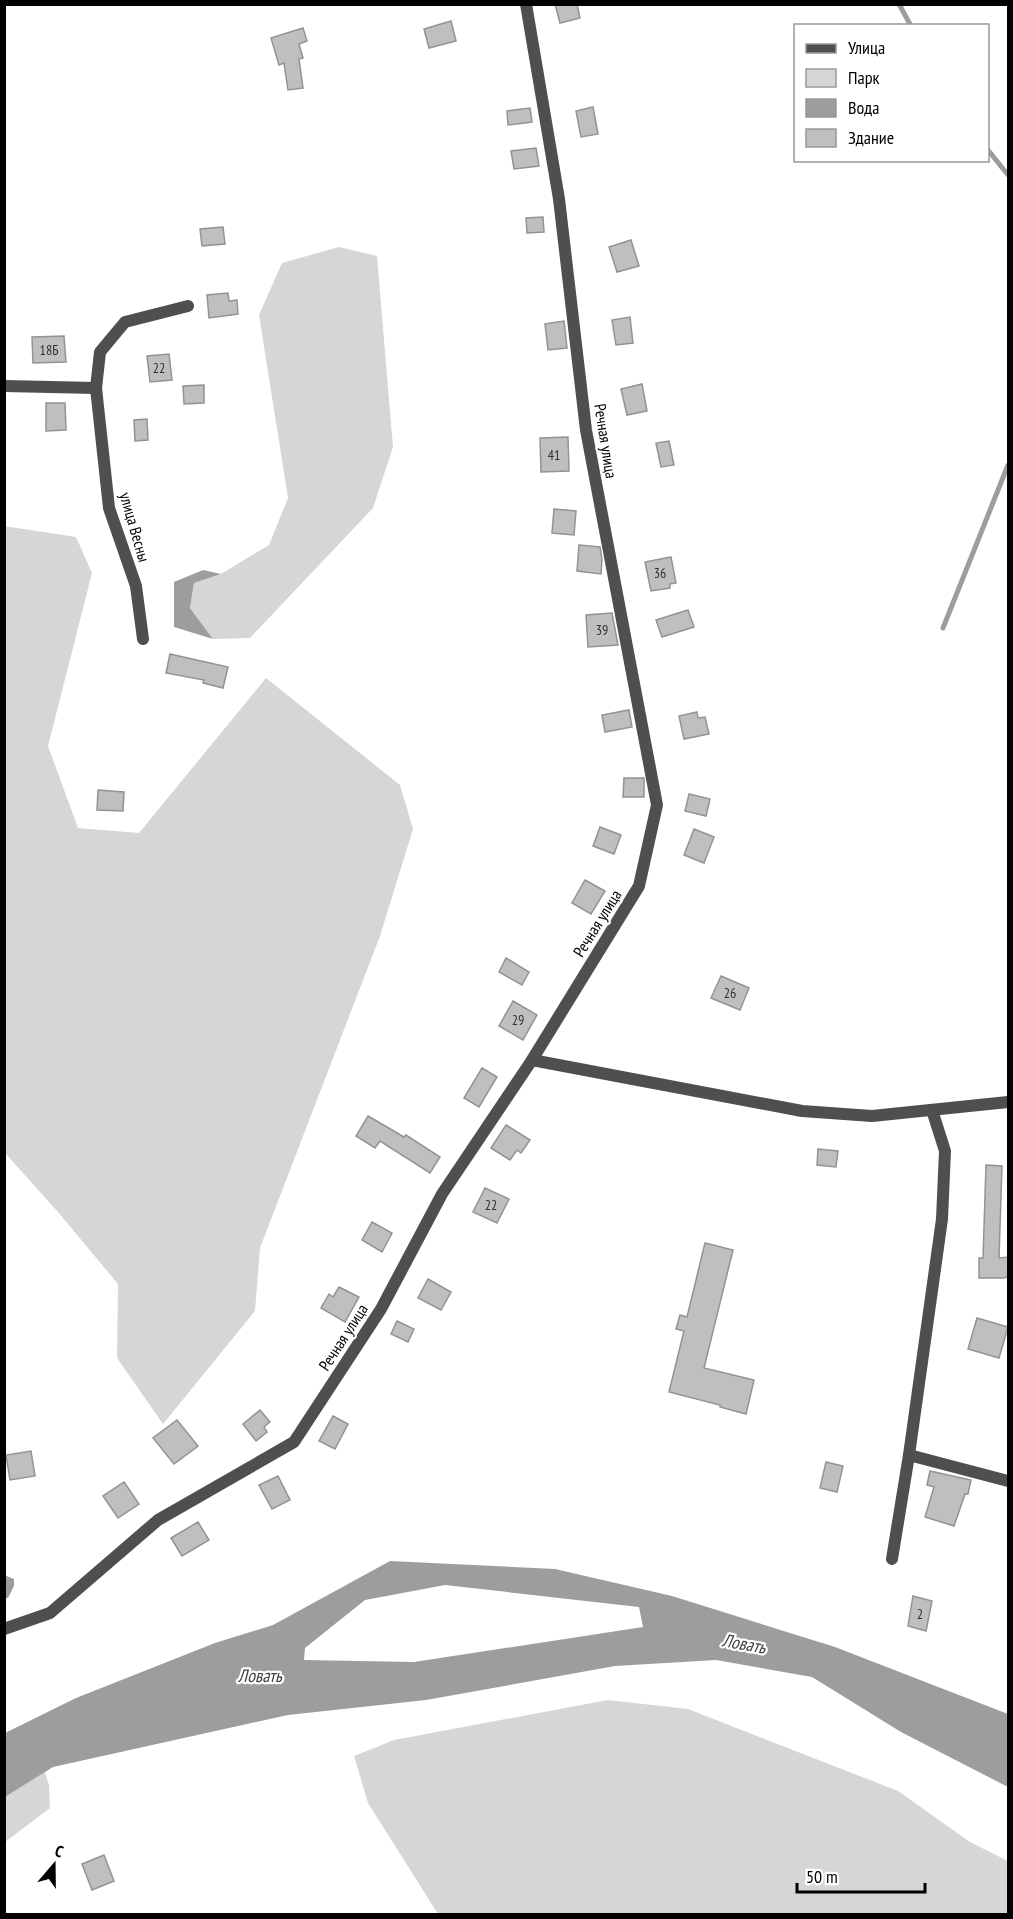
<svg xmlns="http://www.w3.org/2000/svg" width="1013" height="1919" font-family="'PT Sans Narrow',sans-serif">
<rect width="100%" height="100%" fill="#fff"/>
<g fill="#d6d6d6">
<polygon points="339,247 377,256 393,447 373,508 250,638 213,639 190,608 194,583 221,574 269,545 288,498 259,315 282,263"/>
<polygon points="4,526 76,537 92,573 48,746 78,828 139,833 266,678 400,785 413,829 380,936 260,1248 255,1311 163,1424 117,1358 118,1284 58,1212 5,1153"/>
<polygon points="608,1700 688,1709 898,1791 970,1842 1008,1861 1008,1914 438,1914 368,1803 354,1756 394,1740"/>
<polygon points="45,1772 49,1785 50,1808 5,1842 5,1797"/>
</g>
<g fill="#9d9d9d" fill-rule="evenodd">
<polygon points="203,570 221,574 194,583 190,608 213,639 174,627 174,582"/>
<path d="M390,1561l165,8 117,27 163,51 173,67v73l-107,-55 -89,-55 -96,-17 -101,6 -189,34 -138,15 -235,52 -48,30v-64l71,-35 139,-55 58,-18zM445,1585l194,22 4,20 -229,35 -110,-2 1,-12 60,-48z"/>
<polygon points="4,1575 14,1579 14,1586 8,1598 5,1598"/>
</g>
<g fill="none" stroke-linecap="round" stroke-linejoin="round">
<g stroke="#9d9d9d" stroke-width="5">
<polyline points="899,4 911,26"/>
<polyline points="988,150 1008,175"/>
<polyline points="943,628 1008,465"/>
</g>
</g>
<g fill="#bfbfbf" stroke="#939393" stroke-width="1.5">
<polygon points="555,4 577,4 580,18 560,23"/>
<polygon points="451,21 456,41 429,48 424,29"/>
<polygon points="303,28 307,41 299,44 303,58 299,59 303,88 288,90 284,63 279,65 271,38"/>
<polygon points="593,107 598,134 581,137 576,111"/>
<polygon points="530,108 532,122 508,125 507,111"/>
<polygon points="536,148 539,166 514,169 511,151"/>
<polygon points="543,217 544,232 527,233 526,218"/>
<polygon points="223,227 225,244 202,246 200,229"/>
<polygon points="631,240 639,266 617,272 609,247"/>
<polygon points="228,293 229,301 237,300 238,314 209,318 207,295"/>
<polygon points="630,317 633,343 616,345 612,320"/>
<polygon points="564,321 567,348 548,350 545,324"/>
<polygon points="64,336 66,362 33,363 32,337"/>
<polygon points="169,354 172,380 150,382 147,356"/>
<polygon points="642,384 647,411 627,415 621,389"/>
<polygon points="204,385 204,403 184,404 183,386"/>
<polygon points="46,403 65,403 66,430 46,431"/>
<polygon points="147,419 148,440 135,441 134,420"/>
<polygon points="568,437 569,471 541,472 540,438"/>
<polygon points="669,441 674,465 661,467 656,443"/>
<polygon points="554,509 576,511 574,535 552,533"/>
<polygon points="579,545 600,547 602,559 601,574 577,571"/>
<polygon points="671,557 676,583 670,584 670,588 651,591 645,562"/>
<polygon points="688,610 694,627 662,637 656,620"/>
<polygon points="612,613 618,645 588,647 586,615"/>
<polygon points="170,654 228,667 223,688 203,683 204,680 166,673"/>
<polygon points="629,710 632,727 605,732 602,715"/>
<polygon points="697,712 698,718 705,717 709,734 684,739 679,716"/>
<polygon points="624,778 644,778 644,797 623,797"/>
<polygon points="98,790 124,792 123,811 97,810"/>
<polygon points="689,794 710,799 706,816 685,811"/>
<polygon points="600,827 621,835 614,854 593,846"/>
<polygon points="694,829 714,837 704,863 684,855"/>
<polygon points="585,880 605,891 591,914 572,903"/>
<polygon points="506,958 529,972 522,985 499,972"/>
<polygon points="721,976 749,988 740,1010 711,998"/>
<polygon points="513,1001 537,1015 523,1040 499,1026"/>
<polygon points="482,1068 497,1077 479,1107 464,1098"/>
<polygon points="368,1116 404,1137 406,1135 440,1157 430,1173 380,1141 375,1148 356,1136"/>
<polygon points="506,1125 530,1140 521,1153 517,1150 510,1160 491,1148"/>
<polygon points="818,1149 838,1151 836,1167 817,1165"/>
<polygon points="986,1165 1002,1166 999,1258 1008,1257 1008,1277 1003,1278 979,1278 979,1258 983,1258"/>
<polygon points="485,1188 509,1199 497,1223 473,1212"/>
<polygon points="372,1222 392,1233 382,1252 362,1240"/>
<polygon points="705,1243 733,1250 704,1368 754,1380 746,1414 720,1407 720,1405 669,1392 684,1331 676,1329 680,1315 687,1317"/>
<polygon points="428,1279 451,1292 441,1310 418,1298"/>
<polygon points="339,1287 359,1297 345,1322 321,1308 329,1294 333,1297"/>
<polygon points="977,1318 1008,1327 999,1358 968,1349"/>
<polygon points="397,1321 414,1329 408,1342 391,1334"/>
<polygon points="260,1410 270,1422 264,1427 267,1432 256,1441 243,1424"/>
<polygon points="333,1416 348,1424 335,1449 319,1441"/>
<polygon points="177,1420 198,1446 174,1464 153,1438"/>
<polygon points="31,1451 35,1476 10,1480 6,1455"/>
<polygon points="826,1462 843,1466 837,1492 820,1488"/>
<polygon points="930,1471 971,1480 968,1494 965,1494 954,1526 925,1517 934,1487 927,1485"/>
<polygon points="278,1476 290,1500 272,1509 259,1485"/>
<polygon points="124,1482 139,1504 118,1518 103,1496"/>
<polygon points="198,1522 209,1540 182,1556 171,1538"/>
<polygon points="913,1596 932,1601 926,1631 908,1626"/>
<polygon points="104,1855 114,1881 92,1890 82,1864"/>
</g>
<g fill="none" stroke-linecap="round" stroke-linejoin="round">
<g stroke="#4f4f4f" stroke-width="12">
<polyline points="4,386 96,388"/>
<polyline points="143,639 136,586 109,508 96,388 100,352 125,322 188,306"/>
<polyline points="532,1060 802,1111 872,1116 1008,1102"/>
<polyline points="909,1455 1008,1481"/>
<polyline points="892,1559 909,1455 942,1219 945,1151 932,1110"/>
<polyline points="4,1629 50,1613 158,1520 294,1442 381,1309 442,1194 532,1060 639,886 657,805 586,430 559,199 526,4"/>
</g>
</g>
<g text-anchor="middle" stroke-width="4.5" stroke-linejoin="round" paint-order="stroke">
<g font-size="14" fill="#303030">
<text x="49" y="355">18Б</text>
<text x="159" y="373">22</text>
<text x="554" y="460">41</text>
<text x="660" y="578">36</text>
<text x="602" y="635">39</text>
<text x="730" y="998">26</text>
<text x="518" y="1025">29</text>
<text x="491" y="1210">22</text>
<text x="920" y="1619">2</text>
</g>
<g font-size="16" fill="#000" stroke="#fff">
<text transform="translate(606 441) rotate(81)" y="6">Речная улица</text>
<text transform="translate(135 527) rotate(74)" y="6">улица Весны</text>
<text transform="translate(597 923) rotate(-58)" y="6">Речная улица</text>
<text transform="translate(343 1337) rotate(-57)" y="6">Речная улица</text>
</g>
<g font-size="18" font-style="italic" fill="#3e3e3e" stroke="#fff">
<text transform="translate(744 1644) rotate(10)" y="6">Ловать</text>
<text x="260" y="1682">Ловать</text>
</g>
</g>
<rect width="1013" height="1919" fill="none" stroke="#000000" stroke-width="12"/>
<rect x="794" y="24" width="195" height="138" fill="#ffffff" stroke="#999999" stroke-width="1.5"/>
<rect x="806" y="44" width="30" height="9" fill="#4f4f4f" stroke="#999999" stroke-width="1.5"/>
<text x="848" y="54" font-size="18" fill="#000000">Улица</text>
<rect x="806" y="69" width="30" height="18" fill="#d6d6d6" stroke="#999999" stroke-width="1.5"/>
<text x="848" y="84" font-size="18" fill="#000000">Парк</text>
<rect x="806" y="99" width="30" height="18" fill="#9d9d9d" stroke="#999999" stroke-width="1.5"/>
<text x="848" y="114" font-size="18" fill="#000000">Вода</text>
<rect x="806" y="129" width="30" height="18" fill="#bfbfbf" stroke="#999999" stroke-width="1.5"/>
<text x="848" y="144" font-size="18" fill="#000000">Здание</text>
<g transform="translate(54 1865) rotate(20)" stroke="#ffffff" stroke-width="4.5" paint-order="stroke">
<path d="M0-4.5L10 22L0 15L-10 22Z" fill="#000000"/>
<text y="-9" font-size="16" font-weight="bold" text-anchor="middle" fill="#000000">С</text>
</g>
<path d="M797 1883v9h128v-9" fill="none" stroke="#000000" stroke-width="3"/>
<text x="806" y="1883" font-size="18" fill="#000000" stroke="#ffffff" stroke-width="4.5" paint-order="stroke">50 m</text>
</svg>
